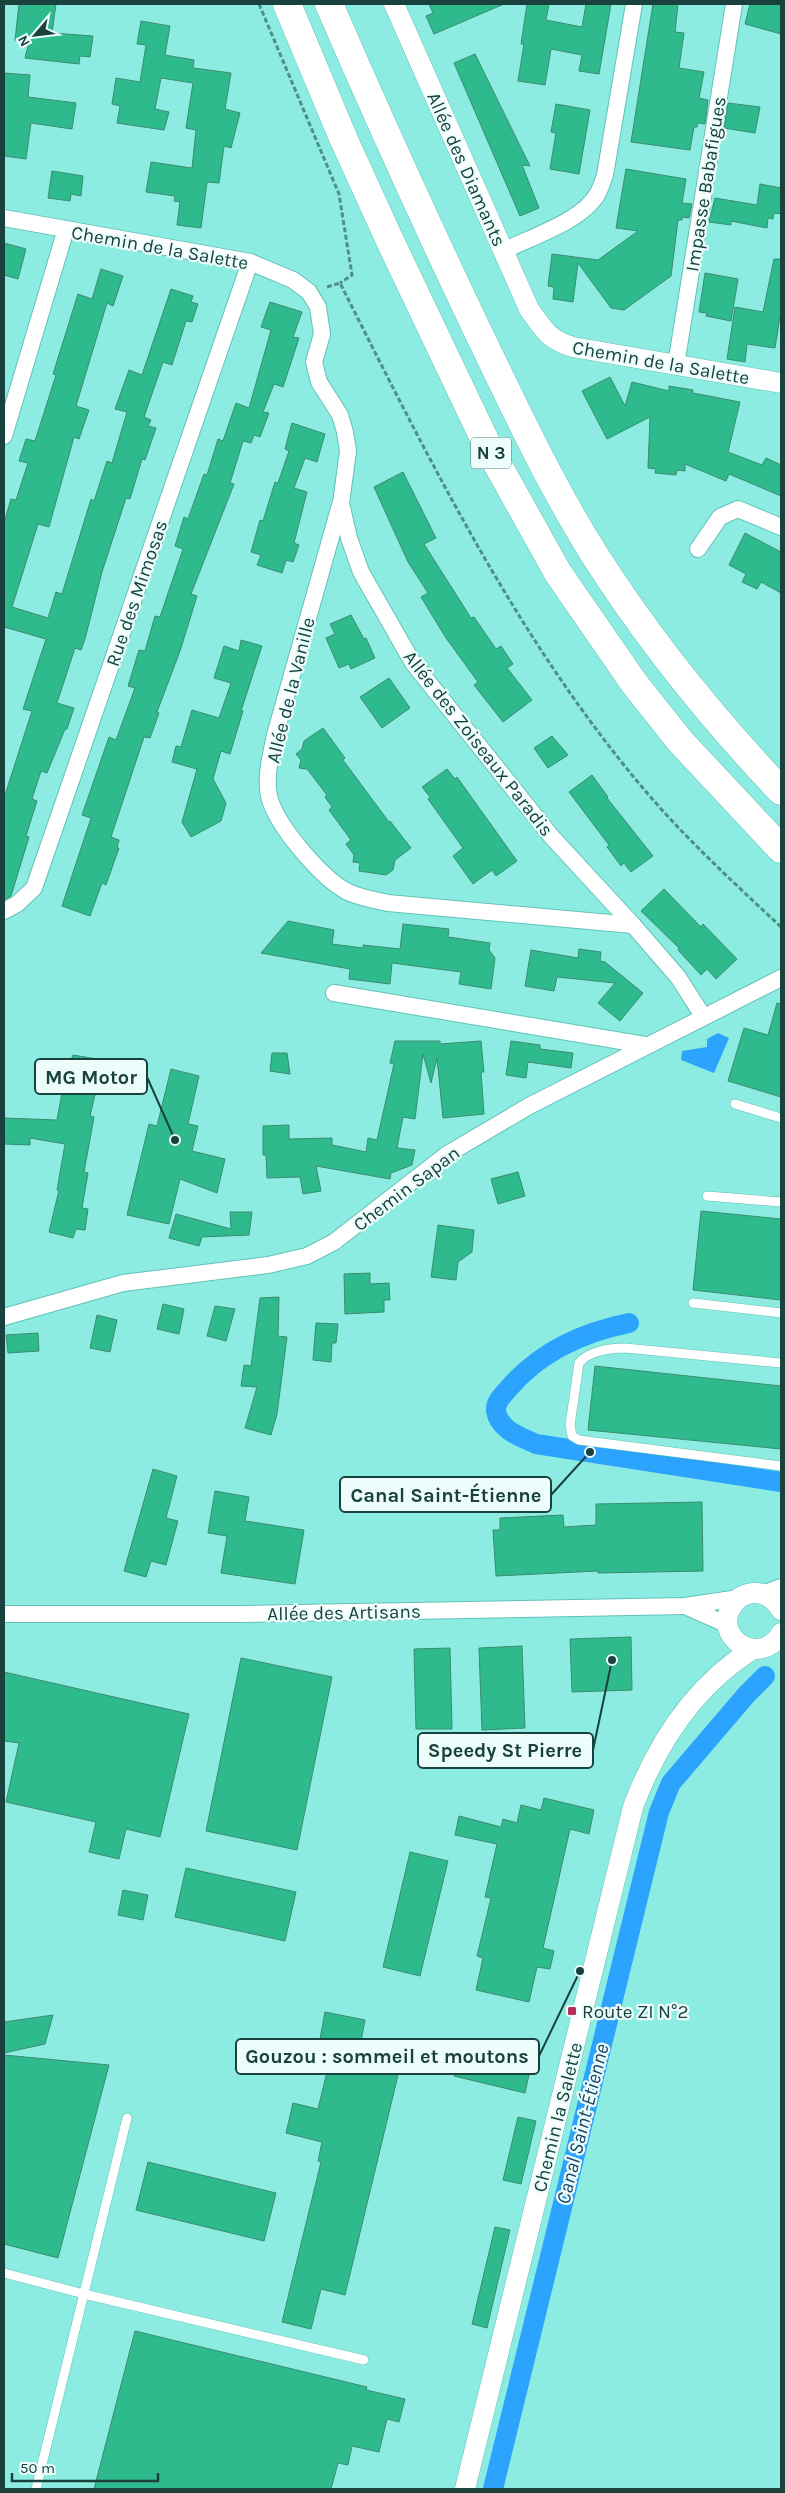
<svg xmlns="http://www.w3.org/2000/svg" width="785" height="2493" font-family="Karla,sans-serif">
<rect width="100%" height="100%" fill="#8dece2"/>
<polygon fill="#2ca3fc" points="718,1033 729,1038 714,1073 681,1060 682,1051 707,1047 707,1039"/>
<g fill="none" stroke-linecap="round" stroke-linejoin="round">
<g stroke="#2ca3fc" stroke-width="20">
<path d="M629,1323c-45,9 -89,29 -120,65 -6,7 -14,14 -13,23 3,19 25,26 40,33l245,38"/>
<polyline points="493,2489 659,1812 671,1783 747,1694 765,1676"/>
</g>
</g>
<g fill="#2fba8e" stroke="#3b8c6f">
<polygon points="19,4 56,4 52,33 93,36 90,57 80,56 79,64 25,58 29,42 15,40"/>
<polygon points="429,4 504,4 434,34 426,16 433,13"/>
<polygon points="527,4 549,4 546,20 582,27 586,4 611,4 599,74 579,71 582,55 551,49 545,85 518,81 524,44 521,44"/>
<polygon points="653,4 678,4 675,32 684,33 679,68 704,72 699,98 708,100 705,124 698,123 697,127 694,127 690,150 631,142"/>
<polygon points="750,4 781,4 781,34 745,24"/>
<polygon points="141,21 170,26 165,55 194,60 193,68 231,73 225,109 240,113 231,148 224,146 219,183 207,182 201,228 177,225 180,202 174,201 175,196 146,192 151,162 192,168 196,130 186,128 193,83 161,78 155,109 169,112 164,130 117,123 120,106 112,104 116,78 140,82 146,45 137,44"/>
<polygon points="475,54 530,166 522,165 539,208 520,216 454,63"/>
<polygon points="4,73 30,75 28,97 76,103 72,129 31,123 26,159 4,156"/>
<polygon points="728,103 760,107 755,133 724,128"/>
<polygon points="556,104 590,110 579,174 550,169 556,133 551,132"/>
<polygon points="626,169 686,179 682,203 692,204 689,218 682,217 682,220 678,220 671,276 624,310 611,308 578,263 573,302 553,299 554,287 548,286 552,254 598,260 638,231 616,228"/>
<polygon points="52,171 83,176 81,196 71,194 70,201 48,198"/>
<polygon points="760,184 781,188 781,214 774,213 773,219 768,218 767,228 731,221 731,225 709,222 715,198 757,205"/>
<polygon points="4,243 26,249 18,279 4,275"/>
<polygon points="774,259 781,259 781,310 775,348 747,344 745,362 727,359 735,307 763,312"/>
<polygon points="101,269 123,276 113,306 107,303 76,406 89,410 79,439 74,437 49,527 38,524 12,607 48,618 56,592 62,594 91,499 94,501 107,461 112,463 127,412 115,409 129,370 142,375 171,289 193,296 191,302 198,304 192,322 186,321 172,365 163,362 144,417 151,420 148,426 156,428 145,460 142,459 130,499 126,498 102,572 85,639 81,650 75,648 57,703 74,708 67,729 65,729 47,773 41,771 32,799 37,801 26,836 29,837 11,896 4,900 4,798 32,711 23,709 46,639 4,627 4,523 11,499 16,500 28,463 19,461 26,439 35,441 56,375 53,374 78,294 92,299"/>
<polygon points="705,273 738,279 731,321 706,316 707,313 699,312"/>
<polygon points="270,302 302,312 293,337 299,338 283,387 274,384 263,412 269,413 260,437 254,435 251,443 243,441 230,483 234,484 191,594 197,596 180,651 157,712 159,713 150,738 144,737 111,837 119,840 117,848 119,848 106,885 102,883 90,916 62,906 91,818 82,815 109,737 116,740 135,688 128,686 139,650 145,651 155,616 160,617 183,549 175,546 184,517 188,519 204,474 207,475 218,439 223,441 236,403 249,408 271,330 261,327"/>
<polygon points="610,377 625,406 632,382 669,391 669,386 693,390 693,393 740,402 728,452 762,465 766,458 781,465 781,496 729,474 726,481 685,464 685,471 677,470 676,475 655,473 656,469 648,468 650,417 607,439 582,391"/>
<polygon points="292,423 325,434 317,462 305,458 294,488 307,492 294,543 299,545 293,562 286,560 282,573 257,565 261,555 251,552 260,520 263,521 275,482 278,483 289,451 285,449"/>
<polygon points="403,472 436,538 424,544 471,618 474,617 496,649 501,646 513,664 507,668 532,700 503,722 474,685 478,682 446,638 421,597 428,593 408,562 374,487"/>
<polygon points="745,533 781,552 781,593 761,582 757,589 742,582 746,574 729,565"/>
<polygon points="351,615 364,639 366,638 375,658 351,669 349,664 339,668 326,638 335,634 330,624"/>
<polygon points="241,640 262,646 241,711 243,711 230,754 221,751 213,779 226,803 221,821 191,837 182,822 197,769 172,762 176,746 181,747 192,710 219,718 231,683 214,678 224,646 239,651"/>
<polygon points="389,678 410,708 382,728 360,697"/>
<polygon points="323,728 345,758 343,760 389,822 390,821 411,848 395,860 393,870 386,875 359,871 360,863 353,862 354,855 346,844 351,840 329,810 332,807 325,797 327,795 307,769 299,768 301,760 296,754 302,749 304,741"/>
<polygon points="552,736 568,755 548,768 534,748"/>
<polygon points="447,769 455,779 457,777 517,861 496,876 492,870 473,884 453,856 463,848 428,799 430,797 422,787"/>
<polygon points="592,775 608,797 607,798 653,856 631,872 624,863 621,866 607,847 609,845 569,792"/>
<polygon points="664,889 701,927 703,924 737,959 716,979 707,969 701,975 678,950 679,948 641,911"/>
<polygon points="288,921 334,930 332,944 363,948 363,945 400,949 403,924 449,929 448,937 490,943 489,950 495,958 491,989 459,984 461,972 392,963 390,984 349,979 350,969 261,953"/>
<polygon points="579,949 601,952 600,961 605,962 643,993 620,1021 598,1003 615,983 557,977 554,991 525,986 531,950 578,958"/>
<polygon points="777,1003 781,1004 781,1097 728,1081 744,1028 768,1035"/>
<polygon points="395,1041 440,1041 440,1044 481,1041 484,1072 481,1072 484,1114 443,1118 437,1058 431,1083 423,1054 415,1119 403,1117 397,1148 415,1150 412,1165 391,1173 390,1179 316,1166 321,1191 303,1194 300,1177 267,1178 266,1155 263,1155 263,1126 289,1125 289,1139 332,1138 332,1145 366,1152 368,1138 377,1140 394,1064 390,1063"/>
<polygon points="511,1041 540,1045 540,1049 573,1053 571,1068 528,1062 526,1078 506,1075"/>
<polygon points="272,1053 287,1053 290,1074 270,1071"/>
<polygon points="73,1055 103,1060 90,1116 94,1117 84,1172 88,1173 82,1208 88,1209 85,1230 76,1229 73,1238 49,1232 59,1190 57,1190 65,1144 30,1138 30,1145 4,1144 4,1118 57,1120 68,1060 71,1060"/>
<polygon points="171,1069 199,1076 188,1124 198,1126 192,1151 225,1159 217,1193 180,1179 169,1224 127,1215 149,1124 157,1126"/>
<polygon points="518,1172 525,1196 498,1204 491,1179"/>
<polygon points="701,1211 781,1219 781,1300 693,1290"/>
<polygon points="230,1212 252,1212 249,1235 202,1237 199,1246 169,1238 176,1214 231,1229"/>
<polygon points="438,1225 474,1230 472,1252 458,1262 456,1280 431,1277"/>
<polygon points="370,1273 370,1284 389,1283 390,1300 384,1300 384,1312 345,1314 344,1274"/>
<polygon points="279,1297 278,1336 287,1337 277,1414 271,1435 245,1428 257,1387 241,1386 244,1365 251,1366 260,1298"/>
<polygon points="163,1304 184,1309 179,1334 157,1329"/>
<polygon points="215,1306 235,1309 226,1341 207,1336"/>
<polygon points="97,1315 117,1320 110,1352 90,1348"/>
<polygon points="316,1323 338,1324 336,1343 332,1343 331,1362 313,1360"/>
<polygon points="38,1333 39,1351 8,1353 6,1335"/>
<polygon points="595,1366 781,1386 781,1449 588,1430"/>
<polygon points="153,1469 177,1476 166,1518 178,1521 166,1565 151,1561 146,1577 124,1571"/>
<polygon points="215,1491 249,1497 245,1521 304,1530 295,1584 221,1573 227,1536 208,1533"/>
<polygon points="702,1502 703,1571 598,1573 598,1571 496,1576 493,1530 500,1530 500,1518 563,1515 564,1527 596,1525 596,1504"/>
<polygon points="631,1637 632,1690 572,1692 570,1639"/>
<polygon points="522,1646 525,1728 482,1730 479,1648"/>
<polygon points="450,1648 452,1729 416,1729 414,1649"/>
<polygon points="241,1658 332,1677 297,1850 206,1831"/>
<polygon points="4,1672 189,1714 160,1837 126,1829 119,1859 89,1852 96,1822 6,1802 19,1743 4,1741"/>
<polygon points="544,1798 594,1810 589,1834 570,1829 543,1948 554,1951 550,1969 537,1967 529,2002 476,1990 483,1958 477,1956 491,1898 485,1897 497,1844 455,1835 459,1816 501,1827 503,1819 517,1823 521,1805 541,1810"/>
<polygon points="410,1852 448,1861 420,1976 383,1967"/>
<polygon points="186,1868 296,1892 285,1941 175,1917"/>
<polygon points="123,1890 148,1895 143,1920 118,1915"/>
<polygon points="325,2012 365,2020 358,2057 400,2067 345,2295 321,2289 311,2329 282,2322 321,2162 318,2161 322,2142 286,2133 293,2103 318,2109 333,2047 319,2044"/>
<polygon points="53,2015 45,2044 4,2053 4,2022"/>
<polygon points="461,2045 532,2061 525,2093 454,2076"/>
<polygon points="4,2055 109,2065 58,2258 4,2244"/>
<polygon points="518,2117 536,2121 521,2184 503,2180"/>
<polygon points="148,2162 276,2193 264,2241 136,2210"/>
<polygon points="495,2227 510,2230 487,2328 472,2324"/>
<polygon points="135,2331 367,2387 366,2390 405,2399 399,2422 387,2419 379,2452 352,2446 348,2465 338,2463 331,2489 94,2489"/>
</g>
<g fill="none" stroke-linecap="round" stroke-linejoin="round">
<g stroke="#62c2b8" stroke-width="10">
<g id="service">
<polyline points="735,1104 781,1118"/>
<polyline points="707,1196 781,1202"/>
<polyline points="693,1303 781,1313"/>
<path d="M781,1363l-156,-15c-14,0 -37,3 -46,15l-9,62 2,11 7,4 202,26"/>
<polyline points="4,2273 84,2294 364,2360"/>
<polyline points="36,2489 127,2118"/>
</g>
</g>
<g stroke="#62c2b8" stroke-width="18">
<g id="minor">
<polyline points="4,218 250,262 293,280 309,292 318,307 322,334 314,362 319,382 340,415 345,432 348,451 341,503 349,538 361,572 413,663 551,836 633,925 678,977 703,1016"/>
<path d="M503,251c28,-14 80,-30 95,-58 3,-6 5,-12 7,-18l29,-171"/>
<polyline points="676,365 734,4"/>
<polyline points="4,436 66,229"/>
<path d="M340,505l-65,230c-4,19 -10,42 -6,61 6,28 53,83 79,96 13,6 27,8 40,11l245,22"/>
<polyline points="698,549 720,517 738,509 781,527"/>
<polyline points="4,911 17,904 34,888 250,262"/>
<polyline points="334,993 645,1045"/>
<polyline points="4,1317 123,1283 268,1265 307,1256 334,1242 446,1155 529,1106 781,978"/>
<polyline points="763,1594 781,1587"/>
<polyline points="685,1606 728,1625"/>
<polyline points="4,1614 244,1614 685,1606 739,1598"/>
</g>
</g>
<g stroke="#62c2b8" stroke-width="21">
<g id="tertiary">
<path d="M394,4l135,305c14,20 20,31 44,38l208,36"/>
<path d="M781,1610c-6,-10 -16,-18 -28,-17 -8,1 -16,5 -20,12 -23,32 28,64 48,28"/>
<path d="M465,2489l168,-682c24,-64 61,-121 120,-158"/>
</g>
</g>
<g stroke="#62c2b8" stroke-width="29">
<g id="trunk">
<polyline points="287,4 344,140 391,243 490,451 558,573 634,683 680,741 781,849"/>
<path d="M329,4c48,111 98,221 150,330 36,74 71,150 115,220 54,85 118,164 187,237"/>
</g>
</g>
<g stroke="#4e8f88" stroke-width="3" stroke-dasharray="5 2.5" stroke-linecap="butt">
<polyline points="259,4 339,194 352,275 340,283"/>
<path d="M327,287l13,-4c88,174 175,353 302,504 42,50 91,95 139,140"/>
</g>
<use href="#service" stroke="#fff" stroke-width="9"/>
<use href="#minor" stroke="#fff" stroke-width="16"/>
<use href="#tertiary" stroke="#fff" stroke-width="20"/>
<use href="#trunk" stroke="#fff" stroke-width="28"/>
</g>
<rect fill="#ba2c5a" stroke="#ecfdfb" stroke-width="2" x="567" y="2006" width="10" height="10" rx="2.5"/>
<g text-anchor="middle" stroke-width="4.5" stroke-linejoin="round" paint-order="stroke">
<rect fill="#ecfdfb" stroke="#587a77" stroke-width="1" x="471" y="437.5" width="40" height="31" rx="4"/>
<g font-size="18" font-weight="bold" fill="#19423e">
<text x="491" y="459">N 3</text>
</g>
<g font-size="19" fill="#19423e" stroke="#ecfdfb">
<text transform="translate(467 169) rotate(66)" y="7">Allée des Diamants</text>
<text transform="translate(705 184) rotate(-81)" y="7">Impasse Babafigues</text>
<text transform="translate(160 247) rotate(10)" y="7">Chemin de la Salette</text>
<text transform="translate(661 362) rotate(10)" y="7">Chemin de la Salette</text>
<text transform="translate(136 593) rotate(-71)" y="7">Rue des Mimosas</text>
<text transform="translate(290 690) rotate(-76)" y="7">Allée de la Vanille</text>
<text transform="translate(479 743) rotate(52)" y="7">Allée des Zoiseaux Paradis</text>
<text transform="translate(406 1188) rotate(-37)" y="7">Chemin Sapan</text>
<text transform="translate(344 1612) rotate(-1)" y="7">Allée des Artisans</text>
<text transform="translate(557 2117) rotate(-76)" y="7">Chemin la Salette</text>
</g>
<g font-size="19" fill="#19423e" stroke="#ecfdfb" text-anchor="start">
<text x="582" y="2018">Route ZI N°2</text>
</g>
<g font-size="20" font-style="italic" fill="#174367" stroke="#ecfdfb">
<text transform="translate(582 2124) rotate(-76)" y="7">Canal Saint-Étienne</text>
</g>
</g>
<path fill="none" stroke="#19423e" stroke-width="2" d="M175 1140L147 1077M590 1452L551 1495M612 1660L593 1750M580 1971L539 2056"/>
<g fill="#19423e" stroke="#ecfdfb" stroke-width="2">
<circle cx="175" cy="1140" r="5"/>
<circle cx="590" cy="1452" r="5"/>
<circle cx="612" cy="1660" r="5"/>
<circle cx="580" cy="1971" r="5"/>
</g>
<g fill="#ecfdfb" stroke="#19423e" stroke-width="2">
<rect x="35" y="1059" width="112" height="35" rx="5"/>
<rect x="340" y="1477" width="211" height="35" rx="5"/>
<rect x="418" y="1733" width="175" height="35" rx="5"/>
<rect x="236" y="2039" width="303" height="35" rx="5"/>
</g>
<g font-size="20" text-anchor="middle" font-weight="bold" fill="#19423e">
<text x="91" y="1084">MG Motor</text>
<text x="446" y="1502">Canal Saint-Étienne</text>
<text x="505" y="1757">Speedy St Pierre</text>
<text x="387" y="2063">Gouzou : sommeil et moutons</text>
</g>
<rect width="785" height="2493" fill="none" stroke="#19423e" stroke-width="10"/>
<g transform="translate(35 35) rotate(242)" stroke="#ecfdfb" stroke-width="4" paint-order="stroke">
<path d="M0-4L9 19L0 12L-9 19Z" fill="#19423e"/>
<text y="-8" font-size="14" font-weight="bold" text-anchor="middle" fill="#19423e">N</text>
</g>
<path d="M12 2473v8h146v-8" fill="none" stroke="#19423e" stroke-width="2.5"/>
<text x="20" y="2473" font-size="15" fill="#19423e" stroke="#ecfdfb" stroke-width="4" paint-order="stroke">50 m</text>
</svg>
